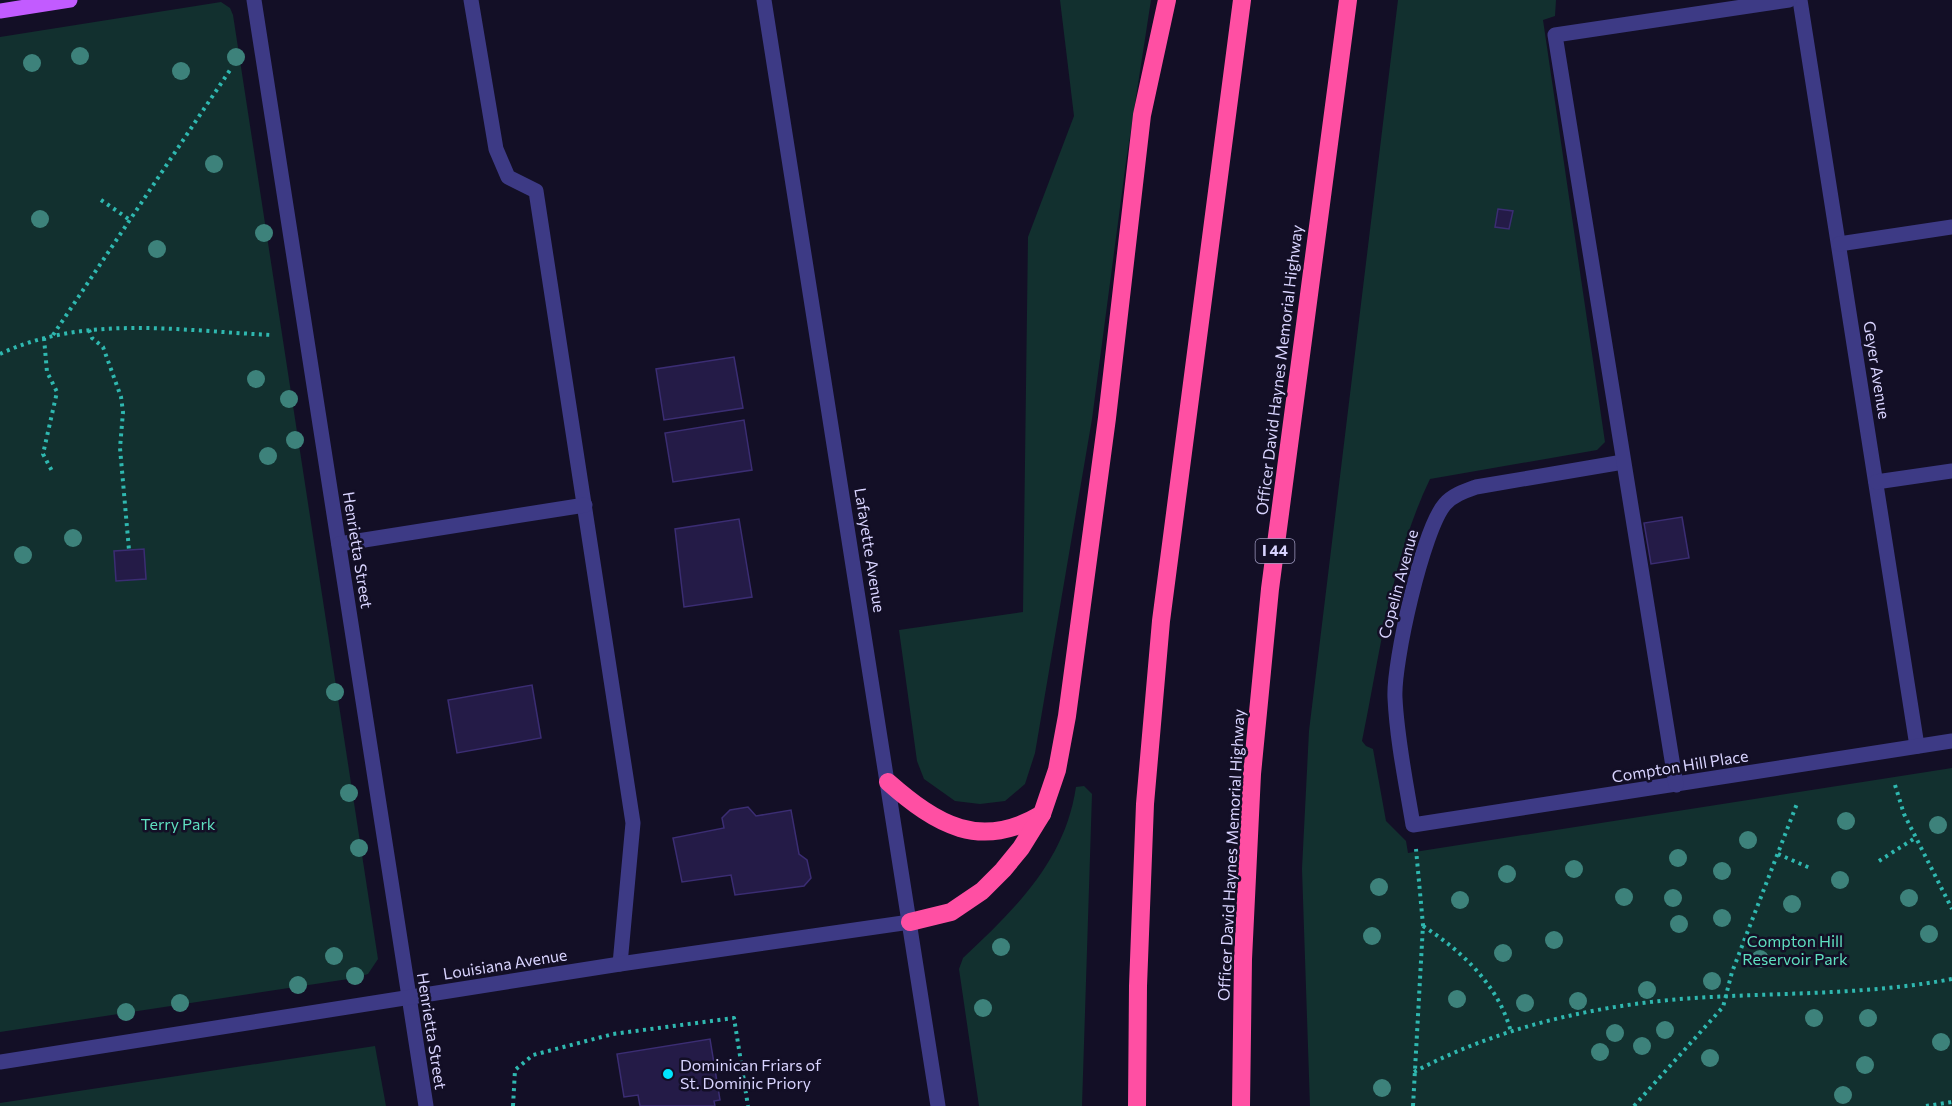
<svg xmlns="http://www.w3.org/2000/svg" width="1952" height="1106" font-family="Commissioner,sans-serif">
<rect width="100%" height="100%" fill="#130f26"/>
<g fill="#12302f">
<polygon points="1060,0 1151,0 1126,162 1092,419 1035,753 1025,784 1005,801 980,804 955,801 924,779 917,761 899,630 1023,612 1028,237 1074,116"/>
<path d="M1398,0h158l-1,16 -12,4 62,422 -8,8 -167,29c-39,81 -50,175 -68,262l4,5 7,3 13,72 20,20 2,12 544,-85v338h-642l-8,-237 7,-138z"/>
<polygon points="221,2 230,8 233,15 378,959 368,974 355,978 0,1032 0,37"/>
<path d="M1084,786l8,8 -10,312h-103l-20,-137 4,-11c53,-50 102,-97 113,-171z"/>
<polygon points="375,1046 386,1106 0,1106 0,1103"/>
</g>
<g fill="#241b47" stroke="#3b2d73" stroke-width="1.5">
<polygon points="1498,209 1513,211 1509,229 1495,227"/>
<polygon points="734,357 743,408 664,420 656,369"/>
<polygon points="744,420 752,470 673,482 665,433"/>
<polygon points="1682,517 1689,558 1651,564 1644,523"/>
<polygon points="739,519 752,597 684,607 675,529"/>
<polygon points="144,549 146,579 116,581 114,551"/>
<polygon points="532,685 541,738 457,753 448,700"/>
<polygon points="748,807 756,816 791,810 799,854 807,860 811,878 804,886 735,895 731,875 682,882 673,838 724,828 722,818 730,810"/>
<polygon points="710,1039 720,1100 714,1101 715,1106 640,1106 638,1095 624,1097 617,1054"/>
</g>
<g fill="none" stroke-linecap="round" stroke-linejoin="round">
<g stroke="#2fb8b0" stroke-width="4" stroke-dasharray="3 4.5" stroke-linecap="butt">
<polyline points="101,200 130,220"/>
<polyline points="89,330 92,338 103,347 121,397 123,412 120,448 129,550"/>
<polyline points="53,335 230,70"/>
<polyline points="44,338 47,372 57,392 43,454 52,471"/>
<path d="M0,354c84,-40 182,-23 272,-19"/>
<polyline points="1895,785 1904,814 1952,909"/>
<polyline points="1778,854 1810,868"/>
<polyline points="1879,861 1915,838"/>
<path d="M1423,926c39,25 76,60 88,106"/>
<path d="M1414,1072c83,-44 174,-65 266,-73 91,-7 182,-3 272,-20"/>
<polyline points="513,1106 515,1070 533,1055 613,1034 734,1018 748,1106"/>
<polyline points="1413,1106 1423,925 1416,849"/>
<polyline points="1634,1106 1723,1007 1732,972 1798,801"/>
<polyline points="1926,1106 1952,1102"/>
</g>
<g stroke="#3d3a85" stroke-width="15">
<polyline points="254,0 426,1106"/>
<polyline points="471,0 496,149 508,177 536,191 633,823 620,964"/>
<polyline points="764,0 938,1106"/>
<polyline points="1800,0 1917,746"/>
<polyline points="1839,244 1952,227"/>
<path d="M1623,462l-147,25c-11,4 -23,8 -31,17 -22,25 -52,159 -50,194 2,42 11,85 18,127l539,-84"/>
<polyline points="1876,482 1952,471"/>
<polyline points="339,544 585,505"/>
<polyline points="1676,785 1555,35 1789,0"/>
<polyline points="0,1062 620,964 910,922"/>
</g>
<polyline stroke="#c25bff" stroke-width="15" points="0,11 70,0"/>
<g stroke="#ff4fa3" stroke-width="18">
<path d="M888,782c49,43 92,69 154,32"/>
<polyline points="910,922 951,912 982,891 1003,870 1021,848 1042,814 1057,770 1067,716 1107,418 1142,115 1167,0"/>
<polyline points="1137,1106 1138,986 1145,804 1161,621 1242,0"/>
<polyline points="1241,1106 1243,959 1252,774 1270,589 1348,0"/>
</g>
</g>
<g fill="#3d827b">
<circle cx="80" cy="56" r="9"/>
<circle cx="236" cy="57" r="9"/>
<circle cx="32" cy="63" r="9"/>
<circle cx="181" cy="71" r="9"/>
<circle cx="214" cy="164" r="9"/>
<circle cx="40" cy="219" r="9"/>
<circle cx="264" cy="233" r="9"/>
<circle cx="157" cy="249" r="9"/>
<circle cx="256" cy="379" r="9"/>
<circle cx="289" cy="399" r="9"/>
<circle cx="295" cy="440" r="9"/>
<circle cx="268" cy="456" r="9"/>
<circle cx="73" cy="538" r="9"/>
<circle cx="23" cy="555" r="9"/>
<circle cx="335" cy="692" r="9"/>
<circle cx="349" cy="793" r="9"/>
<circle cx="1846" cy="821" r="9"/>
<circle cx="1938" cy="825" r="9"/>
<circle cx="1748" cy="840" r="9"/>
<circle cx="359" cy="848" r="9"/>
<circle cx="1678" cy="858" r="9"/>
<circle cx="1574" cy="869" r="9"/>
<circle cx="1722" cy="871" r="9"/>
<circle cx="1507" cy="874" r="9"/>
<circle cx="1840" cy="880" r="9"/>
<circle cx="1379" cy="887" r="9"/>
<circle cx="1624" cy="897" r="9"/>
<circle cx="1673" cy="898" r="9"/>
<circle cx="1909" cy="898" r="9"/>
<circle cx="1460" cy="900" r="9"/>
<circle cx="1792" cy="904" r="9"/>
<circle cx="1722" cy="918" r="9"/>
<circle cx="1679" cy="924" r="9"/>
<circle cx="1929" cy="934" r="9"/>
<circle cx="1372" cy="936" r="9"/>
<circle cx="1554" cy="940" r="9"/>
<circle cx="1001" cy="947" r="9"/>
<circle cx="1503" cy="953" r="9"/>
<circle cx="334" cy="956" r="9"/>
<circle cx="1760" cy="959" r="9"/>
<circle cx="355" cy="976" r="9"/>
<circle cx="1712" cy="981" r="9"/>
<circle cx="298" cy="985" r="9"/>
<circle cx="1647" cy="990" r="9"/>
<circle cx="1457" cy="999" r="9"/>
<circle cx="1578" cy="1001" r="9"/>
<circle cx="180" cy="1003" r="9"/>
<circle cx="1525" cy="1003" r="9"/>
<circle cx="983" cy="1008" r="9"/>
<circle cx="126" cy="1012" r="9"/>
<circle cx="1814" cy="1018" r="9"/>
<circle cx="1868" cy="1018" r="9"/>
<circle cx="1665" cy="1030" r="9"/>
<circle cx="1615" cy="1033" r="9"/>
<circle cx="1941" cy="1042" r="9"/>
<circle cx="1642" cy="1046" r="9"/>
<circle cx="1600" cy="1052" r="9"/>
<circle cx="1710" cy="1058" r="9"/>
<circle cx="1865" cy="1065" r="9"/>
<circle cx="1382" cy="1088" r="9"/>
<circle cx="1843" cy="1095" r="9"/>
</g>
<circle fill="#00e5ff" stroke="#130f26" stroke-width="2" cx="668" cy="1074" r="6"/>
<g text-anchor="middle" stroke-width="5" stroke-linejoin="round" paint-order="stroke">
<rect fill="#130f26" stroke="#9e99be" stroke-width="1.5" x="1255.5" y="539" width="39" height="24" rx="4.5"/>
<g font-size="15" font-weight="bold" fill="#d9d4ff">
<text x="1275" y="556">I 44</text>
</g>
<g font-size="16" fill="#d9d4ff" stroke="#130f26">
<text transform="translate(1279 370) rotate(-83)" y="6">Officer David Haynes Memorial Highway</text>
<text transform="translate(1877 370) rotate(81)" y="6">Geyer Avenue</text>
<text transform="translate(358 550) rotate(81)" y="6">Henrietta Street</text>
<text transform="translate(870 550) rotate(81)" y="6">Lafayette Avenue</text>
<text transform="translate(1398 584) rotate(-75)" y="6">Copelin Avenue</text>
<text transform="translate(1680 766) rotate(-9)" y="6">Compton Hill Place</text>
<text transform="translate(1231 855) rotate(-87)" y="6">Officer David Haynes Memorial Highway</text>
<text transform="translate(505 964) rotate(-9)" y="6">Louisiana Avenue</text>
<text transform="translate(432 1031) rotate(81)" y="6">Henrietta Street</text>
</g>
<g font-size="16" fill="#5fe0c0" stroke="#130f26">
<text x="178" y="830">Terry Park</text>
<text x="1795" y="947">Compton Hill<tspan x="1795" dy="18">Reservoir Park</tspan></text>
</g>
<g font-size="16" fill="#d9d4ff" stroke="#130f26" text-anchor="start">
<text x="680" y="1071">Dominican Friars of<tspan x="680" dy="18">St. Dominic Priory</tspan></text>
</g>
</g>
</svg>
